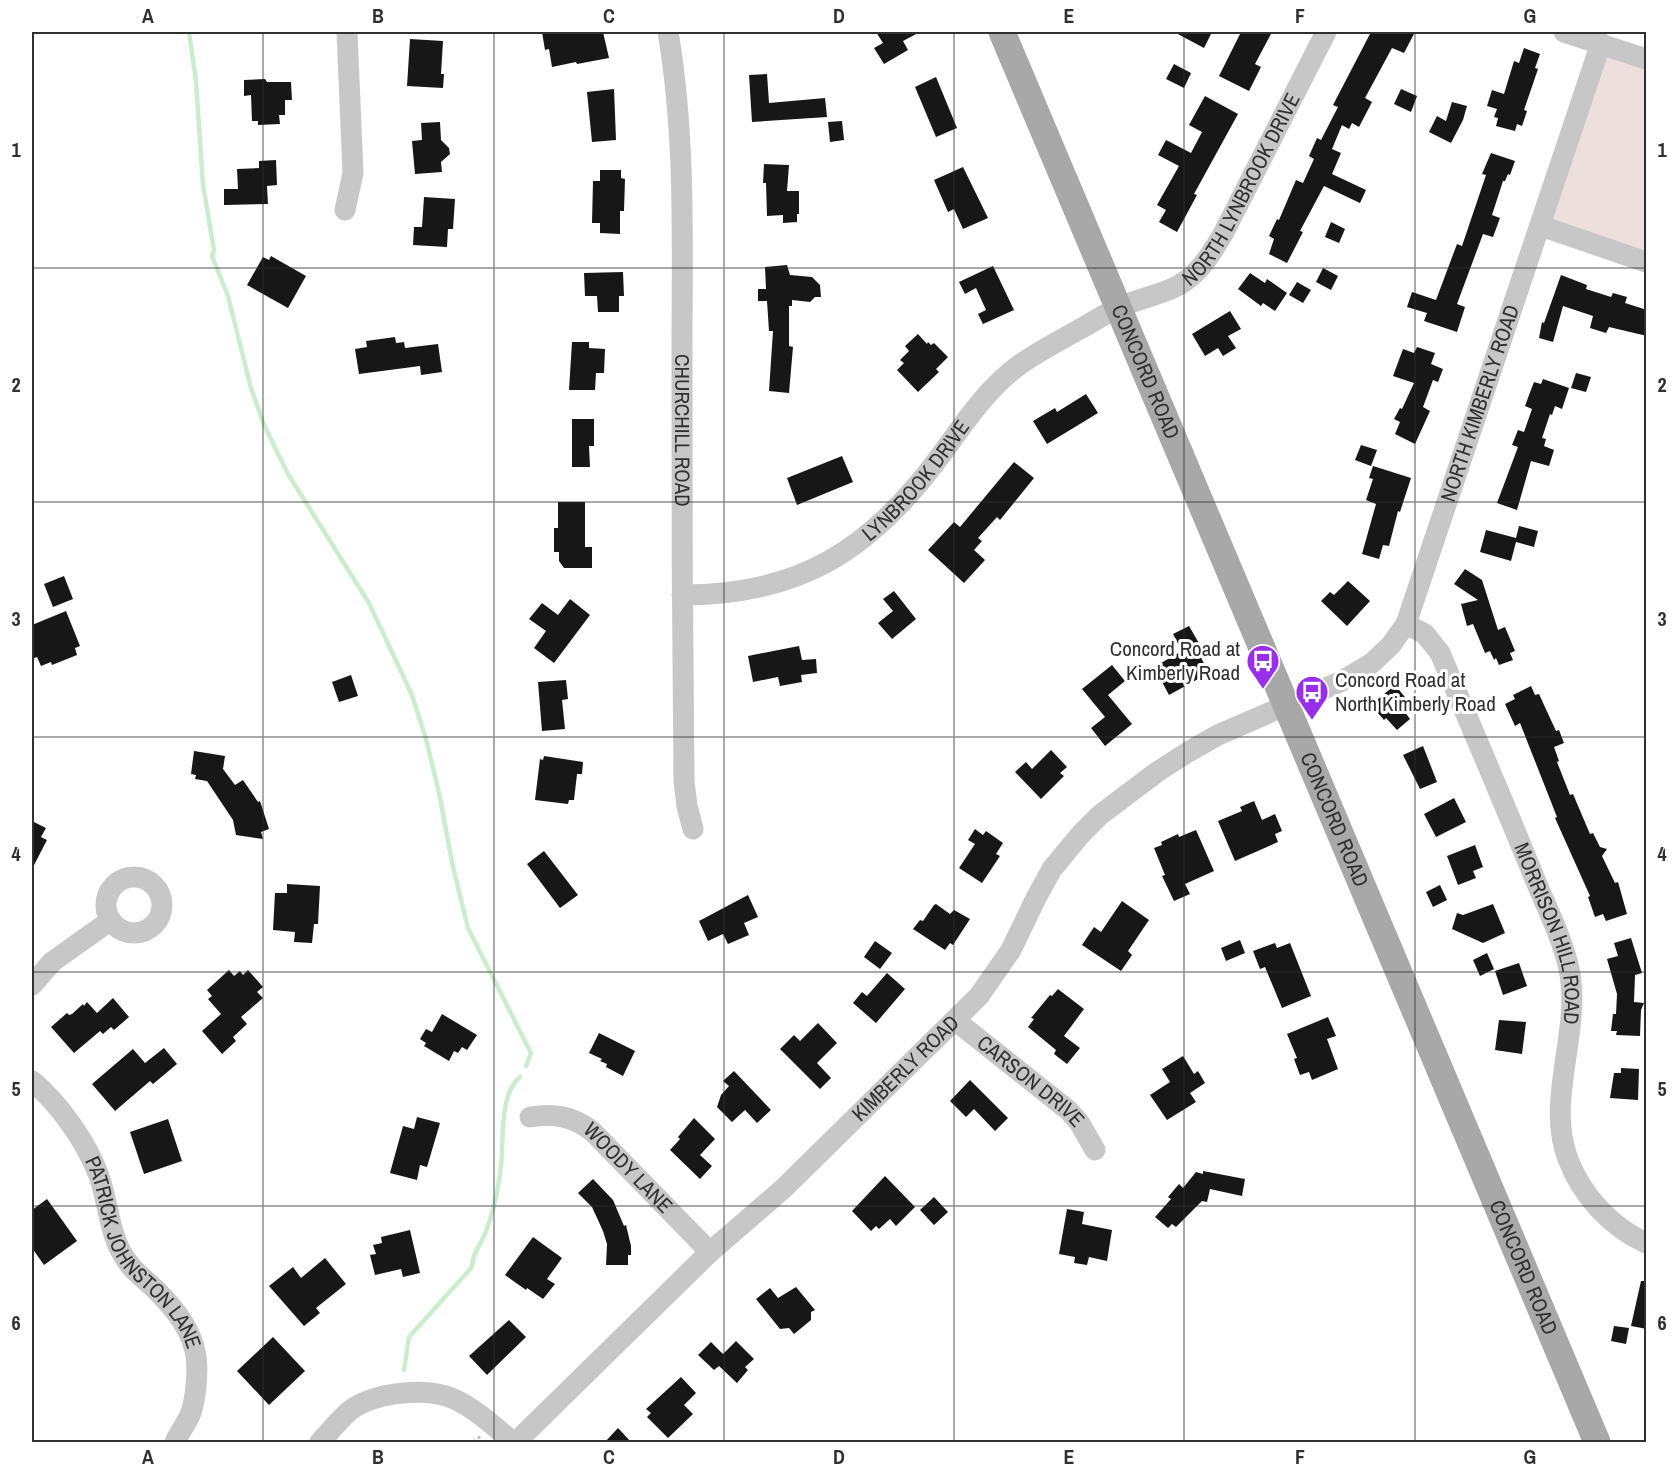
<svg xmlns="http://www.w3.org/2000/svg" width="1678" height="1474" font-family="'Archivo Narrow',sans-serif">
<rect width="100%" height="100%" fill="#fff"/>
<polygon fill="#eddfde" points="1602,47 1646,62 1646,259 1544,225"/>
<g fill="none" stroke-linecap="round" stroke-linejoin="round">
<g stroke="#caeecb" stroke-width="4.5">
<polyline points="189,32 196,81 203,185 214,250 212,256 228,296 251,388 264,425 288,474 369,603 412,695 426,739 439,793 453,867 468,928 531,1053 526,1066"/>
<path d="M404,1370l5,-33 63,-70c0,-14 11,-26 15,-38 7,-20 12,-43 14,-64 3,-25 -2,-71 19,-88"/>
</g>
</g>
<g fill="#171717">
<polygon points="542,32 603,32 609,58 577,64 576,62 552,67 549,49 545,50"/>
<polygon points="876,32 920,32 903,41 908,50 884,64 874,48 883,43"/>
<polygon points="1174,32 1212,32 1204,48"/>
<polygon points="1241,32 1272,32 1255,64 1261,67 1249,91 1219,76"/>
<polygon points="1371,32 1415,32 1404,53 1392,48 1365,98 1372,102 1359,127 1352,123 1349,129 1342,125 1332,149 1341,153 1332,174 1366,190 1360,203 1324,186 1300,231 1303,232 1287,263 1269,254 1274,239 1269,236 1277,219 1279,220 1296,180 1303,183 1314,159 1309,156 1317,138 1321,140 1338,107 1333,105"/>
<polygon points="410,39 443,41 441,74 444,74 443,88 407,86"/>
<polygon points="1524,48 1540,54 1535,68 1538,69 1524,110 1527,111 1522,126 1517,124 1515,131 1496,126 1498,118 1494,117 1497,109 1487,106 1492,90 1504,94 1514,61 1519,63"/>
<polygon points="1174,64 1191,73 1184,88 1166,79"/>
<polygon points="767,74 769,103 825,98 827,117 752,122 749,75"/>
<polygon points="936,77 957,128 936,137 915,87"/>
<polygon points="265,79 267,82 291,82 292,100 285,100 285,115 279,115 280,124 258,125 258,121 252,121 251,95 244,96 244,80"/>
<polygon points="614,89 616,140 592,142 587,92"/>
<polygon points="1401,89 1417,96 1411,112 1394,104"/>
<polygon points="1205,96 1238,114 1194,194 1197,195 1177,232 1159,222 1166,210 1157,205 1179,166 1158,155 1166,140 1191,153 1202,132 1189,125"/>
<polygon points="1452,102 1467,106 1463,120 1451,143 1429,132 1437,116 1446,121"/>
<polygon points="842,121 844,140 830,142 828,122"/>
<polygon points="440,122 441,140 449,148 450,154 441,162 442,172 415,174 412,141 422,140 421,123"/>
<polygon points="1491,153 1515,161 1510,175 1508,174 1505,181 1503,181 1492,215 1500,218 1493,237 1483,234 1457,304 1465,307 1457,332 1424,321 1427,313 1407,307 1412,292 1436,300 1457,244 1462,246 1486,175 1482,174"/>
<polygon points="276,160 277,185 267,186 268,204 224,205 224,189 238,189 237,169 259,168 259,161"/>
<polygon points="764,164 789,165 787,191 799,191 799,214 797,214 797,222 783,223 783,215 767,216 766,183 763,183"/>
<polygon points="963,167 988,218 963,229 954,209 948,212 934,180"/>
<polygon points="600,170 621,170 621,178 625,179 624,211 620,211 620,234 600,233 600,223 592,223 593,181 600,181"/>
<polygon points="424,197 455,199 453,229 448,229 447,247 413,245 414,227 422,227"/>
<polygon points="1331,222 1345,229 1339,243 1325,237"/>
<polygon points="271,256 306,276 288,308 247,285 263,257 269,260"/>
<polygon points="787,265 790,275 812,277 820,285 821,297 815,297 810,302 792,300 792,306 789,306 789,346 793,347 789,393 769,391 773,331 769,331 767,301 758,301 758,289 766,289 765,267"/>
<polygon points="993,266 1014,310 983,324 978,314 986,310 976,288 965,294 959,282"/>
<polygon points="1323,268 1338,276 1331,290 1316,282"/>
<polygon points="623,272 624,296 619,296 619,312 598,312 597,296 585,296 584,273"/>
<polygon points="1250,273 1265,283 1267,279 1287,293 1275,311 1263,303 1261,306 1238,289"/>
<polygon points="1561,275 1587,285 1586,289 1611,297 1613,293 1627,297 1625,303 1647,310 1647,336 1609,327 1606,333 1590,328 1593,316 1563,306 1553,342 1539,338 1542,322 1544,323"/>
<polygon points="1297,282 1311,290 1303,303 1289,295"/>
<polygon points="1230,311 1241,329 1228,336 1236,348 1223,356 1218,348 1205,356 1192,334"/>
<polygon points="918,334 927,344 928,342 931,345 934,343 948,357 936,369 939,372 918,392 897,370 904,363 900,360 909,351 905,346"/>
<polygon points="395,337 396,343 404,342 405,348 438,344 442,372 421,375 420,366 359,374 355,349 367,347 366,341"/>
<polygon points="572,342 589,342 589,348 605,349 604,373 596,373 595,390 569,390"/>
<polygon points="1417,347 1435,353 1431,364 1443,369 1438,382 1433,380 1423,407 1430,411 1415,444 1395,434 1400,422 1394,419 1400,408 1402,409 1414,383 1393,376 1403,349 1414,353"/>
<polygon points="1576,373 1591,377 1586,392 1571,388"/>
<polygon points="1543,379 1569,388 1562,409 1555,406 1552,415 1550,414 1542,438 1546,439 1544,446 1554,450 1549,466 1531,461 1517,510 1497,503 1518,447 1512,445 1518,430 1524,432 1532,409 1525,406 1529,395 1534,382 1541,384"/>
<polygon points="1086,394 1098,413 1047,444 1033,421 1055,408 1057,412"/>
<polygon points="572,419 594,419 594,446 589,446 590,467 572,467"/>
<polygon points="1361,445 1377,450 1371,466 1355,460"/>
<polygon points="842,456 853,482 797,505 787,478"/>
<polygon points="1014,462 1034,478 1000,520 997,517 978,538 982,541 974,550 985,560 964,583 928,550 954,522 960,527"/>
<polygon points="1373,466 1411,478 1400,512 1398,511 1389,546 1383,545 1379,559 1362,554 1376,504 1366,500 1373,479 1369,478"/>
<polygon points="558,502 585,502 585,547 592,547 592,568 564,568 559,561 559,552 554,552 554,528 558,528"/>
<polygon points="1519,526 1538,531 1534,547 1516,542 1511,561 1480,552 1486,530 1516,538"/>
<polygon points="1465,569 1482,580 1498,630 1505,627 1515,651 1510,653 1513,660 1499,665 1496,658 1494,660 1490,651 1485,653 1473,624 1467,626 1461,604 1478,600 1454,584"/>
<polygon points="64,576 73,599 53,607 44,584"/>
<polygon points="1348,581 1370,601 1347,626 1321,601 1330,592 1334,595"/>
<polygon points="894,591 916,619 892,639 878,623 893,611 883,599"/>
<polygon points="570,599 590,615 554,663 534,648 546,631 529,619 542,603 558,615"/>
<polygon points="66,611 80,646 75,648 77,655 52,665 51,662 41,666 37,657 32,659 32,625"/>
<polygon points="1189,626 1200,645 1196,648 1209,673 1169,695 1154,667 1182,651 1173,634"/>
<polygon points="799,646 802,660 816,659 817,673 801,675 802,682 780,686 778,677 753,682 748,656"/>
<polygon points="1112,665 1125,681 1108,695 1132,724 1105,746 1091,728 1105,717 1082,689"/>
<polygon points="351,675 358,696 339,702 332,682"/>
<polygon points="566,680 568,699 562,700 565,729 542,731 538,682"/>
<polygon points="1395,685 1409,702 1402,708 1410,719 1397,730 1386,718 1384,720 1371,705"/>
<polygon points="1531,686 1535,695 1539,694 1556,731 1559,730 1564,743 1554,747 1559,761 1557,762 1570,795 1573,794 1590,834 1593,833 1600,847 1607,849 1602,856 1615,883 1618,882 1627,914 1606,921 1603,914 1595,917 1588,897 1590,896 1555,818 1557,817 1520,723 1515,726 1505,704 1515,699 1513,695"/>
<polygon points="1423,746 1437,782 1420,789 1403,755"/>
<polygon points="1051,750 1067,767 1060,773 1064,776 1041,799 1015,772 1026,762 1032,769"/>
<polygon points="194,751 225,756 223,769 235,785 243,780 258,802 260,801 269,829 261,832 263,839 236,835 233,820 207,781 195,779 196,775 191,774"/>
<polygon points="544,756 583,762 582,774 577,774 574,800 569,800 568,804 535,800 540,759 543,760"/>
<polygon points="1454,798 1466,822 1436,837 1424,814"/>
<polygon points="1254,801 1262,820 1275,814 1282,831 1275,834 1278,842 1235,861 1218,821 1242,811 1240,807"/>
<polygon points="32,821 46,828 41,837 47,840 32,869"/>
<polygon points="975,829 983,835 986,831 1003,843 996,854 1000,856 982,883 959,868 975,844 968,840"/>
<polygon points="1196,830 1214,871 1185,884 1190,894 1174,901 1162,876 1165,875 1154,848 1162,845 1161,842 1178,834 1179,837"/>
<polygon points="1475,845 1483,867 1473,871 1476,878 1458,885 1447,856"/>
<polygon points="544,851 578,895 560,908 527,864"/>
<polygon points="287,884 320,886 318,924 314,924 312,943 294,942 295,932 273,930 275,893 287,893"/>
<polygon points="1440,885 1447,900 1433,907 1426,892"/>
<polygon points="748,895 758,917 744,923 749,935 728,944 723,934 708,941 699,921"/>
<polygon points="1122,901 1149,920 1128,951 1132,955 1121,971 1082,945 1094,927 1101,932"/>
<polygon points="936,904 950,914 954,910 970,919 953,945 950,943 945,950 913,929 920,920 923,921 934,905"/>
<polygon points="1493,904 1505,933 1483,943 1452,929 1457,913 1463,915"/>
<polygon points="1631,938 1642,973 1635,975 1634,1002 1644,1003 1641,1010 1640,1036 1616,1035 1617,1031 1611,1031 1613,1014 1616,1014 1617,994 1607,959 1618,956 1614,943"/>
<polygon points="1240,940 1245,953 1226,961 1221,948"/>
<polygon points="875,941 892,953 880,969 864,957"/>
<polygon points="1275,943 1277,948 1290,943 1311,996 1282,1008 1265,967 1260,969 1253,951"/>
<polygon points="1487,953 1494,969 1480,976 1473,960"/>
<polygon points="1519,963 1527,986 1503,995 1495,971"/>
<polygon points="229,970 234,976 240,971 243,975 248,970 263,987 257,992 263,998 241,1017 247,1024 233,1037 236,1041 222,1054 202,1031 221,1014 208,999 212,996 207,990"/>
<polygon points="887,973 905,989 876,1023 853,1003 862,992 867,996"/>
<polygon points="1058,989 1084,1009 1064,1036 1080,1048 1067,1064 1054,1054 1056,1050 1028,1027 1034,1019 1031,1018 1050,995 1052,996"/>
<polygon points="113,998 129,1017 114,1030 111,1027 103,1034 100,1031 74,1053 51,1027 67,1013 69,1015 72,1014 83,1004 84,1006 87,1002 97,1013"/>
<polygon points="442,1014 477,1035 467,1050 462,1047 458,1053 454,1051 449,1061 424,1046 426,1043 420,1039 426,1029 432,1032"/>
<polygon points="1328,1017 1336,1036 1327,1039 1338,1069 1312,1080 1309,1072 1300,1075 1294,1059 1297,1058 1287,1034"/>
<polygon points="1499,1020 1526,1022 1522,1054 1495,1050"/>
<polygon points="818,1023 837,1043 817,1063 831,1078 820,1089 780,1049 794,1035 800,1041"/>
<polygon points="599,1033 635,1051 623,1076 606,1067 607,1064 600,1061 602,1059 589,1053"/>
<polygon points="164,1048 177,1064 153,1084 150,1081 115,1111 92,1084 133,1049 145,1063"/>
<polygon points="1183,1056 1194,1074 1198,1071 1205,1083 1190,1093 1196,1102 1167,1120 1150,1095 1170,1082 1162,1069"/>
<polygon points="1621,1068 1639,1069 1638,1100 1610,1098 1614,1073 1621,1073"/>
<polygon points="734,1071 771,1110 757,1123 745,1110 732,1122 717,1107 721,1095 729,1086 723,1081"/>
<polygon points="970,1080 1008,1118 995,1131 974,1109 966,1117 950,1101"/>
<polygon points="417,1117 440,1123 427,1167 420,1165 417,1180 390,1173 403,1126 414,1129"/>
<polygon points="694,1118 715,1139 700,1155 712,1166 700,1179 670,1150 680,1139 678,1137"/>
<polygon points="168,1119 182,1161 144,1174 130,1132"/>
<polygon points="1203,1171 1245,1179 1242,1196 1210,1189 1207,1202 1202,1201 1176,1227 1172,1224 1168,1228 1155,1217 1171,1199 1168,1197 1179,1184 1183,1188 1196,1172 1203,1174"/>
<polygon points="885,1176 915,1207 896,1226 890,1219 879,1229 876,1226 871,1231 852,1211"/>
<polygon points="593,1179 613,1200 624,1226 626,1225 631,1246 631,1255 628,1255 628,1265 606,1265 607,1244 603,1231 592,1207 578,1193"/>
<polygon points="934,1197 948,1212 934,1225 920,1210"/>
<polygon points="47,1199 77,1241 44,1265 32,1248 32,1210"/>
<polygon points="1067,1209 1084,1212 1082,1224 1112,1230 1107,1261 1089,1257 1087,1265 1074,1263 1075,1257 1059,1254"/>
<polygon points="410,1230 420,1273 403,1277 401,1269 375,1275 370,1255 376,1254 373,1245 382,1243 381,1237"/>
<polygon points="533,1237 562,1258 547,1279 555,1284 543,1299 527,1288 526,1290 505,1275"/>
<polygon points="325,1258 346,1284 316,1308 320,1313 304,1326 269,1286 293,1267 301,1278"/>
<polygon points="1641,1281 1647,1281 1647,1329 1631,1326"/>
<polygon points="796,1287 815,1310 811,1312 811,1320 794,1334 789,1328 780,1329 756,1299 770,1288 778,1298"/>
<polygon points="509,1320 526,1337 487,1375 469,1356"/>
<polygon points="1614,1326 1629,1328 1626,1344 1611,1341"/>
<polygon points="273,1337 305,1371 269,1405 237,1371"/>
<polygon points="736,1341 754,1359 745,1367 748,1370 737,1383 719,1366 714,1370 698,1355 711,1342 723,1354"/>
<polygon points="681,1377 696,1393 684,1405 693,1414 668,1438 647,1417 651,1413 646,1409"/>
<polygon points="618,1428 632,1443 604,1443"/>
</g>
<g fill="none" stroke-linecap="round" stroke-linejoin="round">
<polyline stroke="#c0c0c0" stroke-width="3" stroke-dasharray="3 3" stroke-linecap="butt" points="473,1442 481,1436"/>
<g stroke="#c7c7c7" stroke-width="21">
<path id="s1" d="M668,32c18,106 14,214 14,321 0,143 0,285 2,428l3,25 6,23"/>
<polyline points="1564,32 1646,59"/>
<polyline points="345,210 353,173 347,32"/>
<polyline points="1541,226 1646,262"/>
<path id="s2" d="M682,595c117,0 187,-44 256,-136 24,-32 47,-69 80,-93 19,-14 41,-25 62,-37 13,-7 26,-16 40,-22 16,-7 34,-11 51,-18 25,-10 39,-33 52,-55l103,-202"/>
<path id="s3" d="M1406,624l19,10 15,19c31,73 62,145 92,219 12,31 30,64 37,97 13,62 -24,131 -1,190 14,37 43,68 78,84"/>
<circle cx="134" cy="905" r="28"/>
<polyline points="32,985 52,962 111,920"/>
<path id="s4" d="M956,1021l112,89 11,12 16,28"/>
<path id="s5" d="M32,1081c27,22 55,62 67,95 9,25 10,56 24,79 8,15 22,24 34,36 18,18 35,39 39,65 2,14 0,45 -6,59 -4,9 -11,18 -15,27"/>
<path id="s6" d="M530,1117c24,-4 42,-1 62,14l118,121"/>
<path d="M320,1442c10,-10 20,-24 32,-33 25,-17 75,-22 102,-10 22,10 41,28 59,43"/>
<path id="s7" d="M516,1442l194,-190 74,-64 195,-192 32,-46 25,-52 16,-29 29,-35 19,-19 57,-43 31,-20 30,-17 124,-54 30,-18 19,-18 15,-21 195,-581"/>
</g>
<path stroke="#a8a8a8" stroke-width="27" id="s8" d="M1002,32l595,1410"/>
</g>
<path fill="none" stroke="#303030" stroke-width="1.5" stroke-opacity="0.55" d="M263,32v1410M494,32v1410M724,32v1410M954,32v1410M1184,32v1410M1415,32v1410M32,268h1614M32,502h1614M32,737h1614M32,972h1614M32,1206h1614"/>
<defs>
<g id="bus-pin" transform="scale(1.725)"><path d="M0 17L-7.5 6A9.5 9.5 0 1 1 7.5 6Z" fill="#992eeb" stroke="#fff"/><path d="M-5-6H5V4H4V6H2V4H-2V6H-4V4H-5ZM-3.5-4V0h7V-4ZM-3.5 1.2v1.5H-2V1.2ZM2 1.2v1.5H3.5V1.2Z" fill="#fff"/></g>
</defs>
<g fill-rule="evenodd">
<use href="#bus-pin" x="1263" y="661"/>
<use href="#bus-pin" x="1312" y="692"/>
</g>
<g text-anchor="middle" stroke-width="6" stroke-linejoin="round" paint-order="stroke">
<g font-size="21" fill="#303030" stroke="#fff">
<text dy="7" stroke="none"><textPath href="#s2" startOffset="723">NORTH LYNBROOK DRIVE</textPath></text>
<text dy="7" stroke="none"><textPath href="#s8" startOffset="369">CONCORD ROAD</textPath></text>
<text dy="7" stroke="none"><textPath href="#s7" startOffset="1460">NORTH KIMBERLY ROAD</textPath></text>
<text dy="7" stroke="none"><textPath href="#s1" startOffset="399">CHURCHILL ROAD</textPath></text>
<text dy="7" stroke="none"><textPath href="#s2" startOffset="272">LYNBROOK DRIVE</textPath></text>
<text dy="7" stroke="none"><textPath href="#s8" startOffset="855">CONCORD ROAD</textPath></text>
<text dy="7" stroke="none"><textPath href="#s3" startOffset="348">MORRISON HILL ROAD</textPath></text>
<text dy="7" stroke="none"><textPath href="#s7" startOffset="540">KIMBERLY ROAD</textPath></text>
<text dy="7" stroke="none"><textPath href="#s4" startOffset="96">CARSON DRIVE</textPath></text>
<text dy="7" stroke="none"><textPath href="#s6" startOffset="117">WOODY LANE</textPath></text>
<text dy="7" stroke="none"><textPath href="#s5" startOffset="208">PATRICK JOHNSTON LANE</textPath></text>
<text dy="7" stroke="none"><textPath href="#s8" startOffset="1341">CONCORD ROAD</textPath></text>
</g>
<g font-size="21" fill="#303030" stroke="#fff" text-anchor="end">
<text x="1240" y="656">Concord Road at<tspan x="1240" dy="24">Kimberly Road</tspan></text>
<text x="1335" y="687" text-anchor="start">Concord Road at<tspan x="1335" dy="24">North Kimberly Road</tspan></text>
</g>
</g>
<rect width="1678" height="1474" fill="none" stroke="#ffffff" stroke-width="66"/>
<rect x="33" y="33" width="1612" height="1408" fill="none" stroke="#303030" stroke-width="2"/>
<g font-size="20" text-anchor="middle" font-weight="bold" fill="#303030">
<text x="148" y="23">A</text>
<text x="378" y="23">B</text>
<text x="609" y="23">C</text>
<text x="839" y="23">D</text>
<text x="1069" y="23">E</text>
<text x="1300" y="23">F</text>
<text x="1530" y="23">G</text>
<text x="16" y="157">1</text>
<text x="1662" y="157">1</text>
<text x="16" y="392">2</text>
<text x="1662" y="392">2</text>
<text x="16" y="626">3</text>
<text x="1662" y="626">3</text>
<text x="16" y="861">4</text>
<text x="1662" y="861">4</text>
<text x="16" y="1096">5</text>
<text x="1662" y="1096">5</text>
<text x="16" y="1330">6</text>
<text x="1662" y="1330">6</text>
<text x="148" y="1464">A</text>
<text x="378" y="1464">B</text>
<text x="609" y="1464">C</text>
<text x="839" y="1464">D</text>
<text x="1069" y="1464">E</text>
<text x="1300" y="1464">F</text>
<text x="1530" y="1464">G</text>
</g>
</svg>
